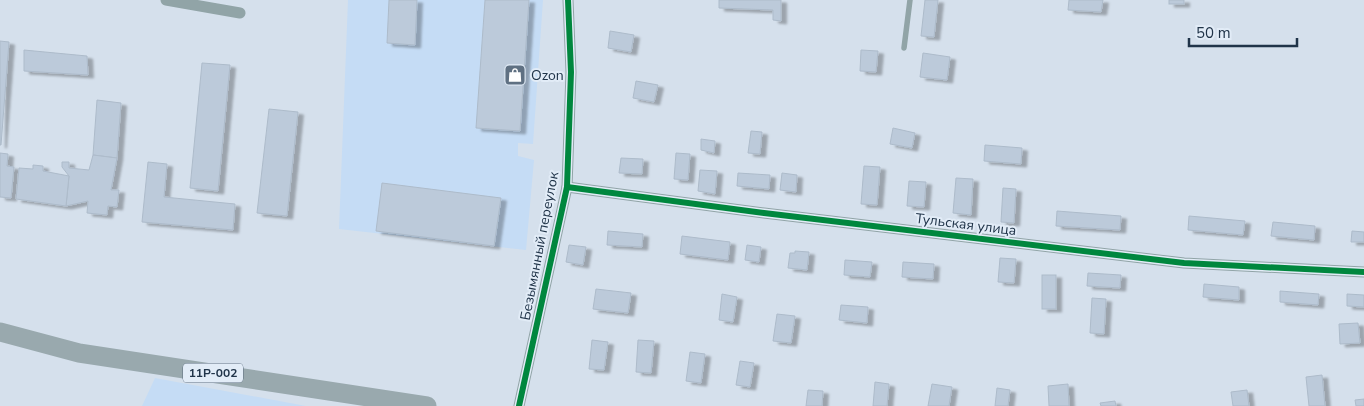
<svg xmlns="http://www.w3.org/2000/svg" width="1364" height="406" font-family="'Nunito Sans',sans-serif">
<defs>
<filter id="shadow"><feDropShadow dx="5.5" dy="3" stdDeviation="1" flood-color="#0004"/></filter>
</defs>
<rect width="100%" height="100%" fill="#d5e0ec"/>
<g fill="#c5dcf5">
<polygon points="348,0 543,0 533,144 518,143 518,156 534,160 526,250 339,229"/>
<polygon points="155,378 306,406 142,406"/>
</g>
<g fill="#bccada" stroke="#adbbca" filter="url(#shadow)">
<polygon points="389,0 417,0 415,45 387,43"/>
<polygon points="485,0 529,0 520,131 476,128"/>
<polygon points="719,0 781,0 781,21 773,20 773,10 719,8"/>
<polygon points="925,0 938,0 934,37 921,36"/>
<polygon points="1069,0 1103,0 1101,12 1068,10"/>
<rect x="1169" y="0" width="15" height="4"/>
<polygon points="610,31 634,35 631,52 608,48"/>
<polygon points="0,41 9,42 1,145 0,145"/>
<polygon points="24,50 87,56 88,75 24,71"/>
<polygon points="861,50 878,51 876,72 860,71"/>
<polygon points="923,53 950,57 947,80 920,77"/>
<polygon points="202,63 230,65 218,191 190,188"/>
<polygon points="636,81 658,85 654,102 633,98"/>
<polygon points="97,100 121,103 117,158 93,155"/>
<polygon points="269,109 298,112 287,216 257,213"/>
<polygon points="893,128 915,133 912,148 890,144"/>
<polygon points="751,131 762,132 760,154 748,153"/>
<polygon points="701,139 715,141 714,153 701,150"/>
<polygon points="985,145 1022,148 1021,164 984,161"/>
<polygon points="0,153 8,154 7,166 14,167 11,198 0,197"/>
<polygon points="676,153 690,154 688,180 674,179"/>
<polygon points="93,155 117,158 111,190 119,190 117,207 108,206 107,215 87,213 88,201 66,206 69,176 62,167 62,162 69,162 69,168 89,170"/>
<polygon points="621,158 643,159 642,174 619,173"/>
<polygon points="148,162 167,164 164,197 235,204 233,230 142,222"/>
<polygon points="33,165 43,166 43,171 69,176 66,206 16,199 19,168 33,169"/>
<polygon points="864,166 880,167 877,205 861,204"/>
<polygon points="700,170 717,171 715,194 698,191"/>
<polygon points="738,173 770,175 769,189 737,186"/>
<polygon points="782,173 797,175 796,192 780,190"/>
<polygon points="956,178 973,179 971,215 953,213"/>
<polygon points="909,181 926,182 924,207 907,206"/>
<polygon points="382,183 501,198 494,246 376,231"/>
<polygon points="1003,188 1016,189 1014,223 1001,222"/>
<polygon points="1057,211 1121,216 1120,230 1056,226"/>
<polygon points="1189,216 1245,221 1243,235 1188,230"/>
<polygon points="1273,222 1315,226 1314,240 1271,236"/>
<polygon points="608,231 643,234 642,247 607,245"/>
<polygon points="1352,231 1364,232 1364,242 1351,242"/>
<polygon points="682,236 730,242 728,260 680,254"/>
<polygon points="569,245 586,247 583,265 566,262"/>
<polygon points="747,245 761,247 759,262 745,260"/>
<polygon points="795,251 809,252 807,270 788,268 790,253 795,253"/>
<polygon points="1000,258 1016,259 1014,283 998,282"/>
<polygon points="845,260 872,262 870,277 844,275"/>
<polygon points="903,262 934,264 933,279 902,277"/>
<polygon points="1088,273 1121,275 1120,288 1087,286"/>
<rect x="1042" y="275" width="14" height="34"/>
<polygon points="1204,284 1239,287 1239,300 1203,297"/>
<polygon points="596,289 631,293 628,313 593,309"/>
<polygon points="1280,291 1319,294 1318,305 1280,302"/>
<polygon points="722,294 737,297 733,322 719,320"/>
<polygon points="1347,294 1364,295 1364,307 1347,306"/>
<polygon points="1092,298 1106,299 1104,334 1090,333"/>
<polygon points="841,305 868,307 867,323 839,320"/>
<polygon points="777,314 795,316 791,343 773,341"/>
<polygon points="1358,323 1360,343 1340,344 1339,324"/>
<polygon points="592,340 608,342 604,370 589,369"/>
<polygon points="638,340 654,341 651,373 636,372"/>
<polygon points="690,352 705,354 701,383 686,381"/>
<polygon points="740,361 754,363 750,387 736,385"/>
<polygon points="1322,375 1325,406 1309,406 1306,377"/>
<polygon points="875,382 889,384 887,406 873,406"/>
<polygon points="932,384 952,387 949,406 928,406"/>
<polygon points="1068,384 1069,406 1049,406 1048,386"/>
<polygon points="997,388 1010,390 1008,406 995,406"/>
<polygon points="808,390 823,391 822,406 806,406"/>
<polygon points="1247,390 1249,406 1233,406 1231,392"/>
<polygon points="1364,399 1364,406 1356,406 1355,400"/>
<polygon points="1115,401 1116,406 1101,406 1100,403"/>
</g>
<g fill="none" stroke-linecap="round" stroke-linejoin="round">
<polyline stroke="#91a4a7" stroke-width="5.5" points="904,48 910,0"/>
<g stroke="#91a4a7" stroke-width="11">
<polyline points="166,0 240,13"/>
<polyline points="567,187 764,213 1184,263 1364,272"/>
<polyline points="519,406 567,187 571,72 568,0"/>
</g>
<polyline stroke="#99a9ae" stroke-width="19" points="0,332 79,353 427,406"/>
<g stroke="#e2ecf7" stroke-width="9">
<g id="cycleway">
<polyline points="567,187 764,213 1184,263 1364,272"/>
<polyline points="519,406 567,187 571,72 568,0"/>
</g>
</g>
<use href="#cycleway" stroke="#00873e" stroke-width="6"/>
</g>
<defs>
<g id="shop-square" transform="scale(1.125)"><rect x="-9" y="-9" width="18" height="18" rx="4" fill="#5f7082" stroke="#e2ecf7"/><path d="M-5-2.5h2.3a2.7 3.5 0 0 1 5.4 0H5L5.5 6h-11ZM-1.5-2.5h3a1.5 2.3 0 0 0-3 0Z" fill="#fff"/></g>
</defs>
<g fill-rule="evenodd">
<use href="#shop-square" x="515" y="75"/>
</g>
<g text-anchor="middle" stroke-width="4" stroke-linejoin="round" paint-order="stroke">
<rect fill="#e2ecf7" stroke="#5a6b7d" stroke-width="1" x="183" y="363.5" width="60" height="19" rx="4"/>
<g font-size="12" font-weight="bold" fill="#203449">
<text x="213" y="377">11Р-002</text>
</g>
<g font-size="14" fill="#203449" stroke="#e2ecf7" text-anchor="start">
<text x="531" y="80">Ozon</text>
</g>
<g font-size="14" fill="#203449" stroke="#e2ecf7">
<text transform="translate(966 224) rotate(7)" y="5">Тульская улица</text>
<text transform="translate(539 246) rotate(-79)" y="5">Безымянный переулок</text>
</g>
</g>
<path d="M1189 38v8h108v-8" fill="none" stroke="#203449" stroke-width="2.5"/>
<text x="1196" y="38" font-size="15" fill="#203449" stroke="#e2ecf7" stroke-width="4" paint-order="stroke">50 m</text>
</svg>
